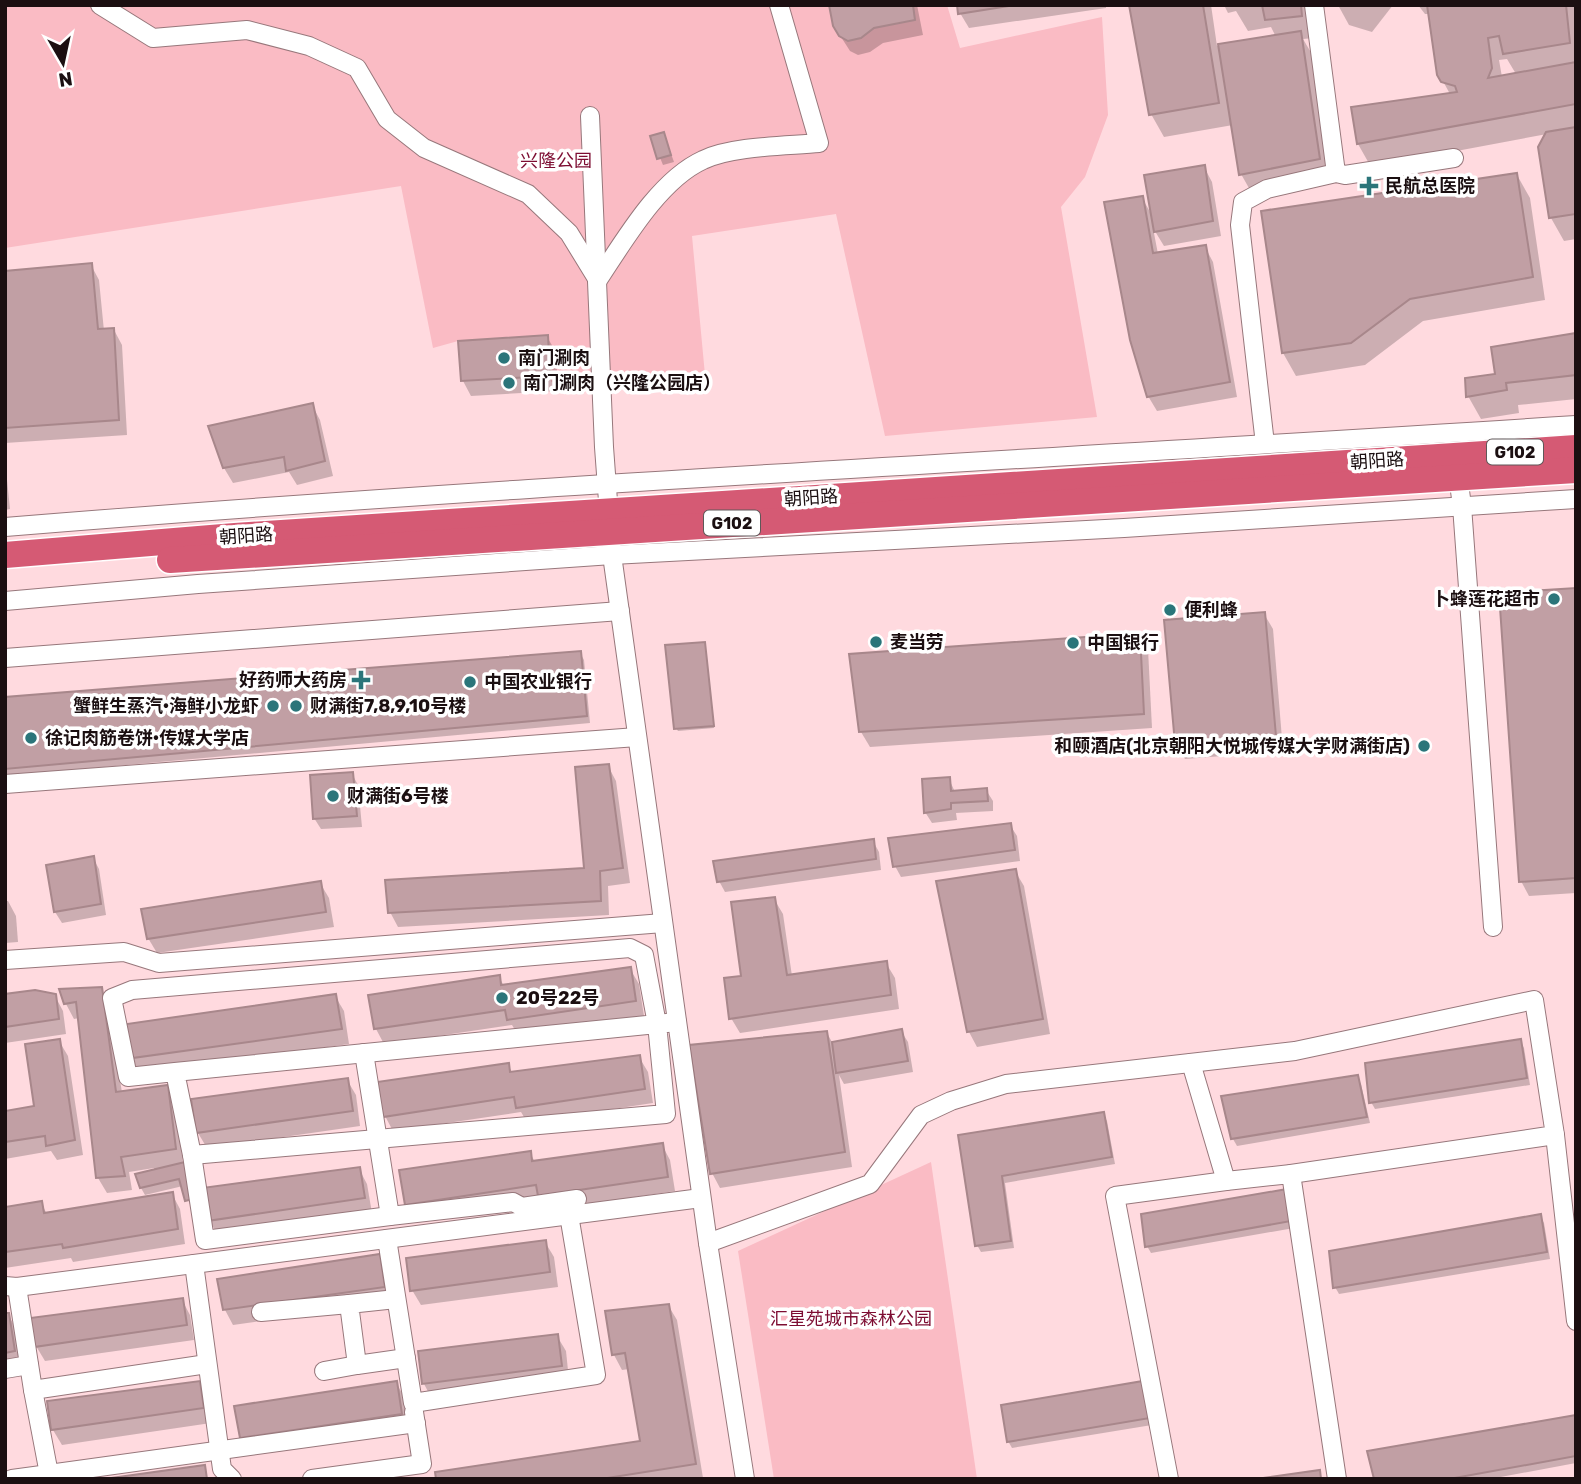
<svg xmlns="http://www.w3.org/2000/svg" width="1581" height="1484" font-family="Rubik,'Noto Sans SC',sans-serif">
<rect width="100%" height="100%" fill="#ffdadf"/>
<g fill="#fabbc4">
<polygon points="5,5 947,5 960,48 1102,17 1108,115 1085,177 1061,207 1097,417 885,436 836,214 692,236 705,375 551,382 547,335 458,341 433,348 401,186 5,248"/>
<polygon points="931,1162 977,1479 774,1479 738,1251"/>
</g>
<g fill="#0003" fill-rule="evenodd">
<polygon points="831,5 917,5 923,35 883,43 870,52 858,55 850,51 834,26"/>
<polygon points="959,5 1106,5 1106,8 969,28 960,13"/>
<polygon points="1131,5 1211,5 1217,46 1276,37 1271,27 1248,31 1236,11 1228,13 1224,5 1309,5 1314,38 1303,39 1313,56 1332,182 1254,197 1241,174 1233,125 1164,137 1151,114"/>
<polygon points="1338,5 1393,5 1372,32 1349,25"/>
<path d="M1418,5h157l1,234 -12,2 -13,-23 -12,-71 8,-13 -176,33 -13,-23 -5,-36 97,-14 -11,-20 -9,-60h-5zM1507,59l9,15 -14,3 -3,-17z"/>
<polygon points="664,134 674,162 663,165 652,138"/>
<polygon points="1204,167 1212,182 1221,236 1164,246 1153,228 1158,254 1205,247 1213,262 1237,397 1157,411 1148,396 1142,198 1153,217"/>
<polygon points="1517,175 1530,198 1545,300 1423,321 1365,365 1296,376 1283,353 1263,212"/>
<polygon points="91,265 99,280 104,331 114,330 122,345 127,435 5,443 5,273"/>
<polygon points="1576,335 1576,399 1518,405 1519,413 1481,419 1468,396 1497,375"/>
<polygon points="547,337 556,352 558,391 471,396 463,381"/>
<polygon points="312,405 320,420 333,476 297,485 289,472 233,483 224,468"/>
<polygon points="5,460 10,509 5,510"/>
<polygon points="1576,589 1576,893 1529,896 1521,881"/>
<polygon points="1264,614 1273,629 1283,751 1185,759 1176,744"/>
<polygon points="1139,634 1148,649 1152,728 870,747 861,732 851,656"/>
<polygon points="704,644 714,728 678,731 676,728"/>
<polygon points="580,653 584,660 590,723 5,776 5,698"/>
<polygon points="608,766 616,781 630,883 608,886 609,915 398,927 390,912 586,870"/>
<polygon points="352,774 358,785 362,827 321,829 314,818"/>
<polygon points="949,779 955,792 986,790 993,801 993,811 956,813 957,820 932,823 925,812"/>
<polygon points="1010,825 1017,836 1020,861 901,877 895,866"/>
<polygon points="873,841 879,852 881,870 725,892 719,881"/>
<polygon points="93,858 99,869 106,915 62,923 55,912"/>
<polygon points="1015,871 1024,886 1050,1034 977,1047 969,1032 938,882"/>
<polygon points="320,883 329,898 334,927 157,953 148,938"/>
<polygon points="774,899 783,914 792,976 886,963 895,978 899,1009 740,1033 731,1018 743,977"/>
<polygon points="5,901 8,901 16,916 18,942 5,943"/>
<polygon points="630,969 639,984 644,1016 518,1035 512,1025 384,1044 376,1029 370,996 499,977 504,986"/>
<polygon points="101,989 109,1004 122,1093 167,1087 176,1102 183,1164 196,1205 191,1207 183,1186 145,1195 141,1188 154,1171 154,1168 129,1172 132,1190 107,1193 98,1178 79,1018 74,1019 66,1004"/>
<polygon points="5,996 55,996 63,1011 66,1034 5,1043"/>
<polygon points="335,996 344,1011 349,1044 136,1074 122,1026"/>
<polygon points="901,1031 908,1042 913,1072 844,1084 839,1075 852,1167 720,1188 712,1173 827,1033 833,1044"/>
<polygon points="59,1041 68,1056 83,1155 57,1160 51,1151 5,1159 5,1113 36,1108"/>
<polygon points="1520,1041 1524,1048 1530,1085 1375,1109 1371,1102"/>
<polygon points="639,1057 648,1072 653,1103 527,1122 521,1112 393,1131 385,1116 508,1065 513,1074"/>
<polygon points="1357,1077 1361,1084 1370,1123 1237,1146 1233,1139 1223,1097"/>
<polygon points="347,1080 356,1095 360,1126 207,1148 198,1133 193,1101"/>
<polygon points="1103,1114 1107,1121 1115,1164 1005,1183 1014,1248 981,1252 977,1245 960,1136"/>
<polygon points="662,1145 670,1160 675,1191 549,1210 543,1200 416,1219 407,1204 530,1153 535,1162"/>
<polygon points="359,1169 367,1184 372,1213 218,1235 209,1220"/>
<polygon points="1287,1191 1294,1228 1151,1253 1147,1246"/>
<polygon points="172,1194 180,1209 185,1244 73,1262 71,1258 5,1268 5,1209 41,1203 47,1214"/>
<polygon points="1540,1216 1544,1223 1550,1259 1339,1294 1335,1287"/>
<polygon points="545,1242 554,1257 558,1287 421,1305 412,1290"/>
<polygon points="380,1256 388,1271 392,1302 233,1325 225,1310 219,1280"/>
<polygon points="182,1300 190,1315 194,1340 45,1361 36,1346"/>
<polygon points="668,1305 677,1320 703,1478 438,1479 642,1443 629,1369 622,1370 614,1355 607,1312"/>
<polygon points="5,1315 8,1315 17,1330 22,1366 5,1369"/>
<polygon points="557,1336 566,1351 569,1380 432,1399 424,1384 420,1353"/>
<polygon points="199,1383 207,1398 211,1423 62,1445 53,1430"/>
<polygon points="396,1383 405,1398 409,1429 250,1452 241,1437"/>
<polygon points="1146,1390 1152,1425 1012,1448 1008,1441"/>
<polygon points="1576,1417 1576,1463 1490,1479 1375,1479"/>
</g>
<g fill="#c19fa4" stroke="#a8878b" stroke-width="2">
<polygon points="829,5 913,5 915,20 874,28 861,38 848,41 839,36 833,26"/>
<polygon points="957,5 1015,5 958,14"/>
<polygon points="1129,5 1203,5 1219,103 1149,115"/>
<polygon points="1262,5 1301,5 1302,16 1265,20"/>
<polygon points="1427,5 1566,5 1570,43 1503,54 1499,36 1488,38 1492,68 1488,78 1576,62 1576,104 1357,144 1351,107 1457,92 1455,86 1441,82 1437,75"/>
<polygon points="1301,31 1320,159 1239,175 1218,44"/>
<polygon points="1576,127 1576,214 1549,218 1538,147 1546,132"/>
<polygon points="664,132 671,155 657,159 650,136"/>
<polygon points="1205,165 1213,221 1154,232 1144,175"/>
<polygon points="1517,173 1533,277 1410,299 1351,343 1282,353 1261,211"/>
<polygon points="1143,196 1153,253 1206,245 1230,382 1147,397 1130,340 1104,202"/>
<polygon points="92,263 98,329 114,328 119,420 5,428 5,271"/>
<polygon points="1576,333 1576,375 1506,383 1507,390 1466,397 1465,378 1495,374 1491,347"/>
<polygon points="548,335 550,376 461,381 458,341"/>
<polygon points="313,403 325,461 286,471 284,457 223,468 208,426"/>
<polygon points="1576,588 1576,878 1519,882 1499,593"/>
<polygon points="1265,612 1276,736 1175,744 1164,620"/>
<polygon points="1140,633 1144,714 859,732 849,654"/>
<polygon points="705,642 714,726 674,729 665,645"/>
<polygon points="581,651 587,716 5,769 5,697"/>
<polygon points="609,764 623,868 600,871 601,901 388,913 385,880 584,868 575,767"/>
<polygon points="353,772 357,816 313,819 310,775"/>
<polygon points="950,777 951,791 987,788 988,801 951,803 951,809 924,813 922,779"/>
<polygon points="1011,823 1015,850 893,867 888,838"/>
<polygon points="874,839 876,859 717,882 713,861"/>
<polygon points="94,856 101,904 54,912 46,865"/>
<polygon points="1016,869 1043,1019 967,1032 936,881"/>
<polygon points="321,881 326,912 147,939 141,909"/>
<polygon points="775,897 787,975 887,961 891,995 729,1019 724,978 741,976 731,902"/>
<polygon points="631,967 636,1001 507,1020 505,1010 374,1029 368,995 500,975 501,985"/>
<polygon points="102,987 116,1092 168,1085 176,1149 121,1157 125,1176 96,1178 76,1002 64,1004 59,989"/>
<polygon points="35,990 56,994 59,1019 5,1027 5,994"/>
<polygon points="336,994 342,1029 125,1059 120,1025"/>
<polygon points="902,1029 908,1061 836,1073 832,1042"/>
<polygon points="827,1031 845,1152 710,1174 689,1045"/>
<polygon points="60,1039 75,1140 46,1146 45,1136 5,1142 5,1111 34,1106 25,1044"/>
<polygon points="1521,1039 1527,1078 1369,1103 1365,1063"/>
<polygon points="640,1055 645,1089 516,1108 514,1097 383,1117 377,1082 509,1063 510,1072"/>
<polygon points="1358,1075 1367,1117 1231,1139 1221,1096"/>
<polygon points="348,1078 353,1111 196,1133 191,1099"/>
<polygon points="1104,1112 1112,1157 1002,1176 1011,1241 975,1246 958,1135"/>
<polygon points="663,1143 668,1177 538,1196 536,1185 405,1205 399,1170 531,1151 532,1161"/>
<polygon points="185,1162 193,1199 185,1201 179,1179 140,1188 135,1174"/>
<polygon points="360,1167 365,1198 207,1221 202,1188"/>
<polygon points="1287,1189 1291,1221 1145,1247 1141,1214"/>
<polygon points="173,1192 178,1229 63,1248 62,1244 5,1252 5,1207 42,1201 44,1213"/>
<polygon points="1541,1214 1547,1252 1333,1288 1329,1251"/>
<polygon points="546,1240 550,1272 410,1291 406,1258"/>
<polygon points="380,1254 385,1287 223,1310 217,1279"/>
<polygon points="183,1298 187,1325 34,1347 30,1318"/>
<polygon points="669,1304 696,1464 601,1479 436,1479 435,1472 640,1441 625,1353 612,1355 605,1311"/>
<polygon points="5,1313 9,1313 15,1351 5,1353"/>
<polygon points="558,1334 562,1366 422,1384 418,1351"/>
<polygon points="200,1381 204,1408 51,1430 47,1401"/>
<polygon points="397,1381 402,1414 240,1438 234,1406"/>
<polygon points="1143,1381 1150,1418 1007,1442 1001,1405"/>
<polygon points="1576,1415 1576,1456 1449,1479 1374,1479 1367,1451"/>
<polygon points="205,1465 207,1479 104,1479"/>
<polygon points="1320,1470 1321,1479 1256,1479"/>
</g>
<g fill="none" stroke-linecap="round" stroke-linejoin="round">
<g stroke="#97777b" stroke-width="20">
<g id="minor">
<polyline points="100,5 153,38 247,30 309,46 357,68 387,119 424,148 528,194 569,233 596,277"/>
<polyline points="1314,5 1336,173"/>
<polyline points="590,116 604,447 612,555 708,1243 745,1479"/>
<path d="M598,280c26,-39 61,-100 105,-120 28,-14 84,-14 116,-17l-40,-138"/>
<polyline points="1265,444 1240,225 1243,202 1267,189 1336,173 1345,175 1454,158"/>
<polyline points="1457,468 1462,506 1493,927"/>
<path d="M5,527c523,-43 1047,-68 1571,-102"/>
<polyline points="5,601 198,584 612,555 1124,528 1576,499"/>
<polyline points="5,658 620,611"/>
<polyline points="5,784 637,737"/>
<polyline points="5,960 124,952 159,963 663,923"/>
<polyline points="364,1053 390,1216 513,1202 522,1207 577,1199"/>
<polyline points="1191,1063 1226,1181 1291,1174 1337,1479"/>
<polyline points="175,1072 192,1155 666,1114 657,1024 644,955 630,948 132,990 112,998 128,1077 175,1072 657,1024 677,1022"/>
<polyline points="1555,1135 1576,1321"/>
<polyline points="192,1155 205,1240 390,1216"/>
<polyline points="387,1239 413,1403 596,1375 569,1215"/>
<polyline points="708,1243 870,1184 921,1115 951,1101 1006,1084 1295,1051 1534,1000 1555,1135 1291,1174"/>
<polyline points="194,1264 222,1469 232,1479"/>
<polyline points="5,1286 17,1287 701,1198"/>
<polyline points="17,1287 33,1390 207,1364"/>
<polyline points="396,1299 349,1304 357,1365 406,1358"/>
<polyline points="261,1312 349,1304"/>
<polyline points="5,1369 29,1365"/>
<polyline points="324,1371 357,1365"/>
<polyline points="33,1390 49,1474 416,1423"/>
<polyline points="12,1479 49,1474"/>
<polyline points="312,1479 422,1464 414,1412"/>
<polyline points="1169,1479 1115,1196 1226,1181"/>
</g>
</g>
<g stroke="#fff" stroke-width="29">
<g id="highway">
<polyline points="5,555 235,536 1576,448"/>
<polyline points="170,560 1576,470"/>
</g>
</g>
<use href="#minor" stroke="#fff" stroke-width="18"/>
<use href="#highway" stroke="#d55a74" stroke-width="26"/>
</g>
<g fill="#2b757a" stroke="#fff" stroke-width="2.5">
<path d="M1365.5 175.5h7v7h7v7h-7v7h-7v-7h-7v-7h7z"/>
<circle cx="504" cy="358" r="7"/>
<circle cx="509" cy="383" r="7"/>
<circle cx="1554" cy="599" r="7"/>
<circle cx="1170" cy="610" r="7"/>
<circle cx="876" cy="642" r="7"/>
<circle cx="1073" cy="643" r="7"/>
<path d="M357.5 669.5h7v7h7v7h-7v7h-7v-7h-7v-7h7z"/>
<circle cx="470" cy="682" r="7"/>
<circle cx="273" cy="706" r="7"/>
<circle cx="296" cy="706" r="7"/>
<circle cx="31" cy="738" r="7"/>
<circle cx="1424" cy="746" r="7"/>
<circle cx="333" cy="796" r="7"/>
<circle cx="502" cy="998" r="7"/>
</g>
<g text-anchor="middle" stroke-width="7" stroke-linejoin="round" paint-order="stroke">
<g fill="#fff" stroke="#5f5758" stroke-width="2">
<rect x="1487" y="439.5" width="56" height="25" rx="5"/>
<rect x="704" y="510.5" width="56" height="25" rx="5"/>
</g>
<g font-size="16" font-weight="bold" fill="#1b0f11">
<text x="1515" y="458">G102</text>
<text x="732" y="529">G102</text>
</g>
<g font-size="18" fill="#7d0d32" stroke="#fff">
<text x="556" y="167">兴隆公园</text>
<text x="851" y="1325">汇星苑城市森林公园</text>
</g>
<g font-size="18" font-weight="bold" fill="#1b0f11" stroke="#fff" text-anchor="start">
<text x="1385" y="192">民航总医院</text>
<text x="518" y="364">南门涮肉</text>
<text x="523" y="389">南门涮肉（兴隆公园店）</text>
<text x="1540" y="605" text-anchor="end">卜蜂莲花超市</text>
<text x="1184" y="616">便利蜂</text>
<text x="890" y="648">麦当劳</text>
<text x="1087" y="649">中国银行</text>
<text x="347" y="686" text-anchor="end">好药师大药房</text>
<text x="484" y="688">中国农业银行</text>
<text x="259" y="712" text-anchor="end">蟹鲜生蒸汽·海鲜小龙虾</text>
<text x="310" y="712">财满街7,8,9,10号楼</text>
<text x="45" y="744">徐记肉筋卷饼·传媒大学店</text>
<text x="1410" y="752" text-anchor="end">和颐酒店(北京朝阳大悦城传媒大学财满街店)</text>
<text x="347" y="802">财满街6号楼</text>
<text x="516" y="1004">20号22号</text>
</g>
<g font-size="18" fill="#1b0f11" stroke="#fff">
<text transform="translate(1377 461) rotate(-4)" y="6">朝阳路</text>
<text transform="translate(811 498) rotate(-4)" y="6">朝阳路</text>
<text transform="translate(246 536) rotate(-4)" y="6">朝阳路</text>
</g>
</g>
<rect width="1581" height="1484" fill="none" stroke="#1b0f11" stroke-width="14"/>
<g transform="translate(63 63) rotate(171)" stroke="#ffffff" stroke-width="5" paint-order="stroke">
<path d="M0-5L12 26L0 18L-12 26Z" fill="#1b0f11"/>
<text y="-10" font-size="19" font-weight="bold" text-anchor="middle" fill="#1b0f11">N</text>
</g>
</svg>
